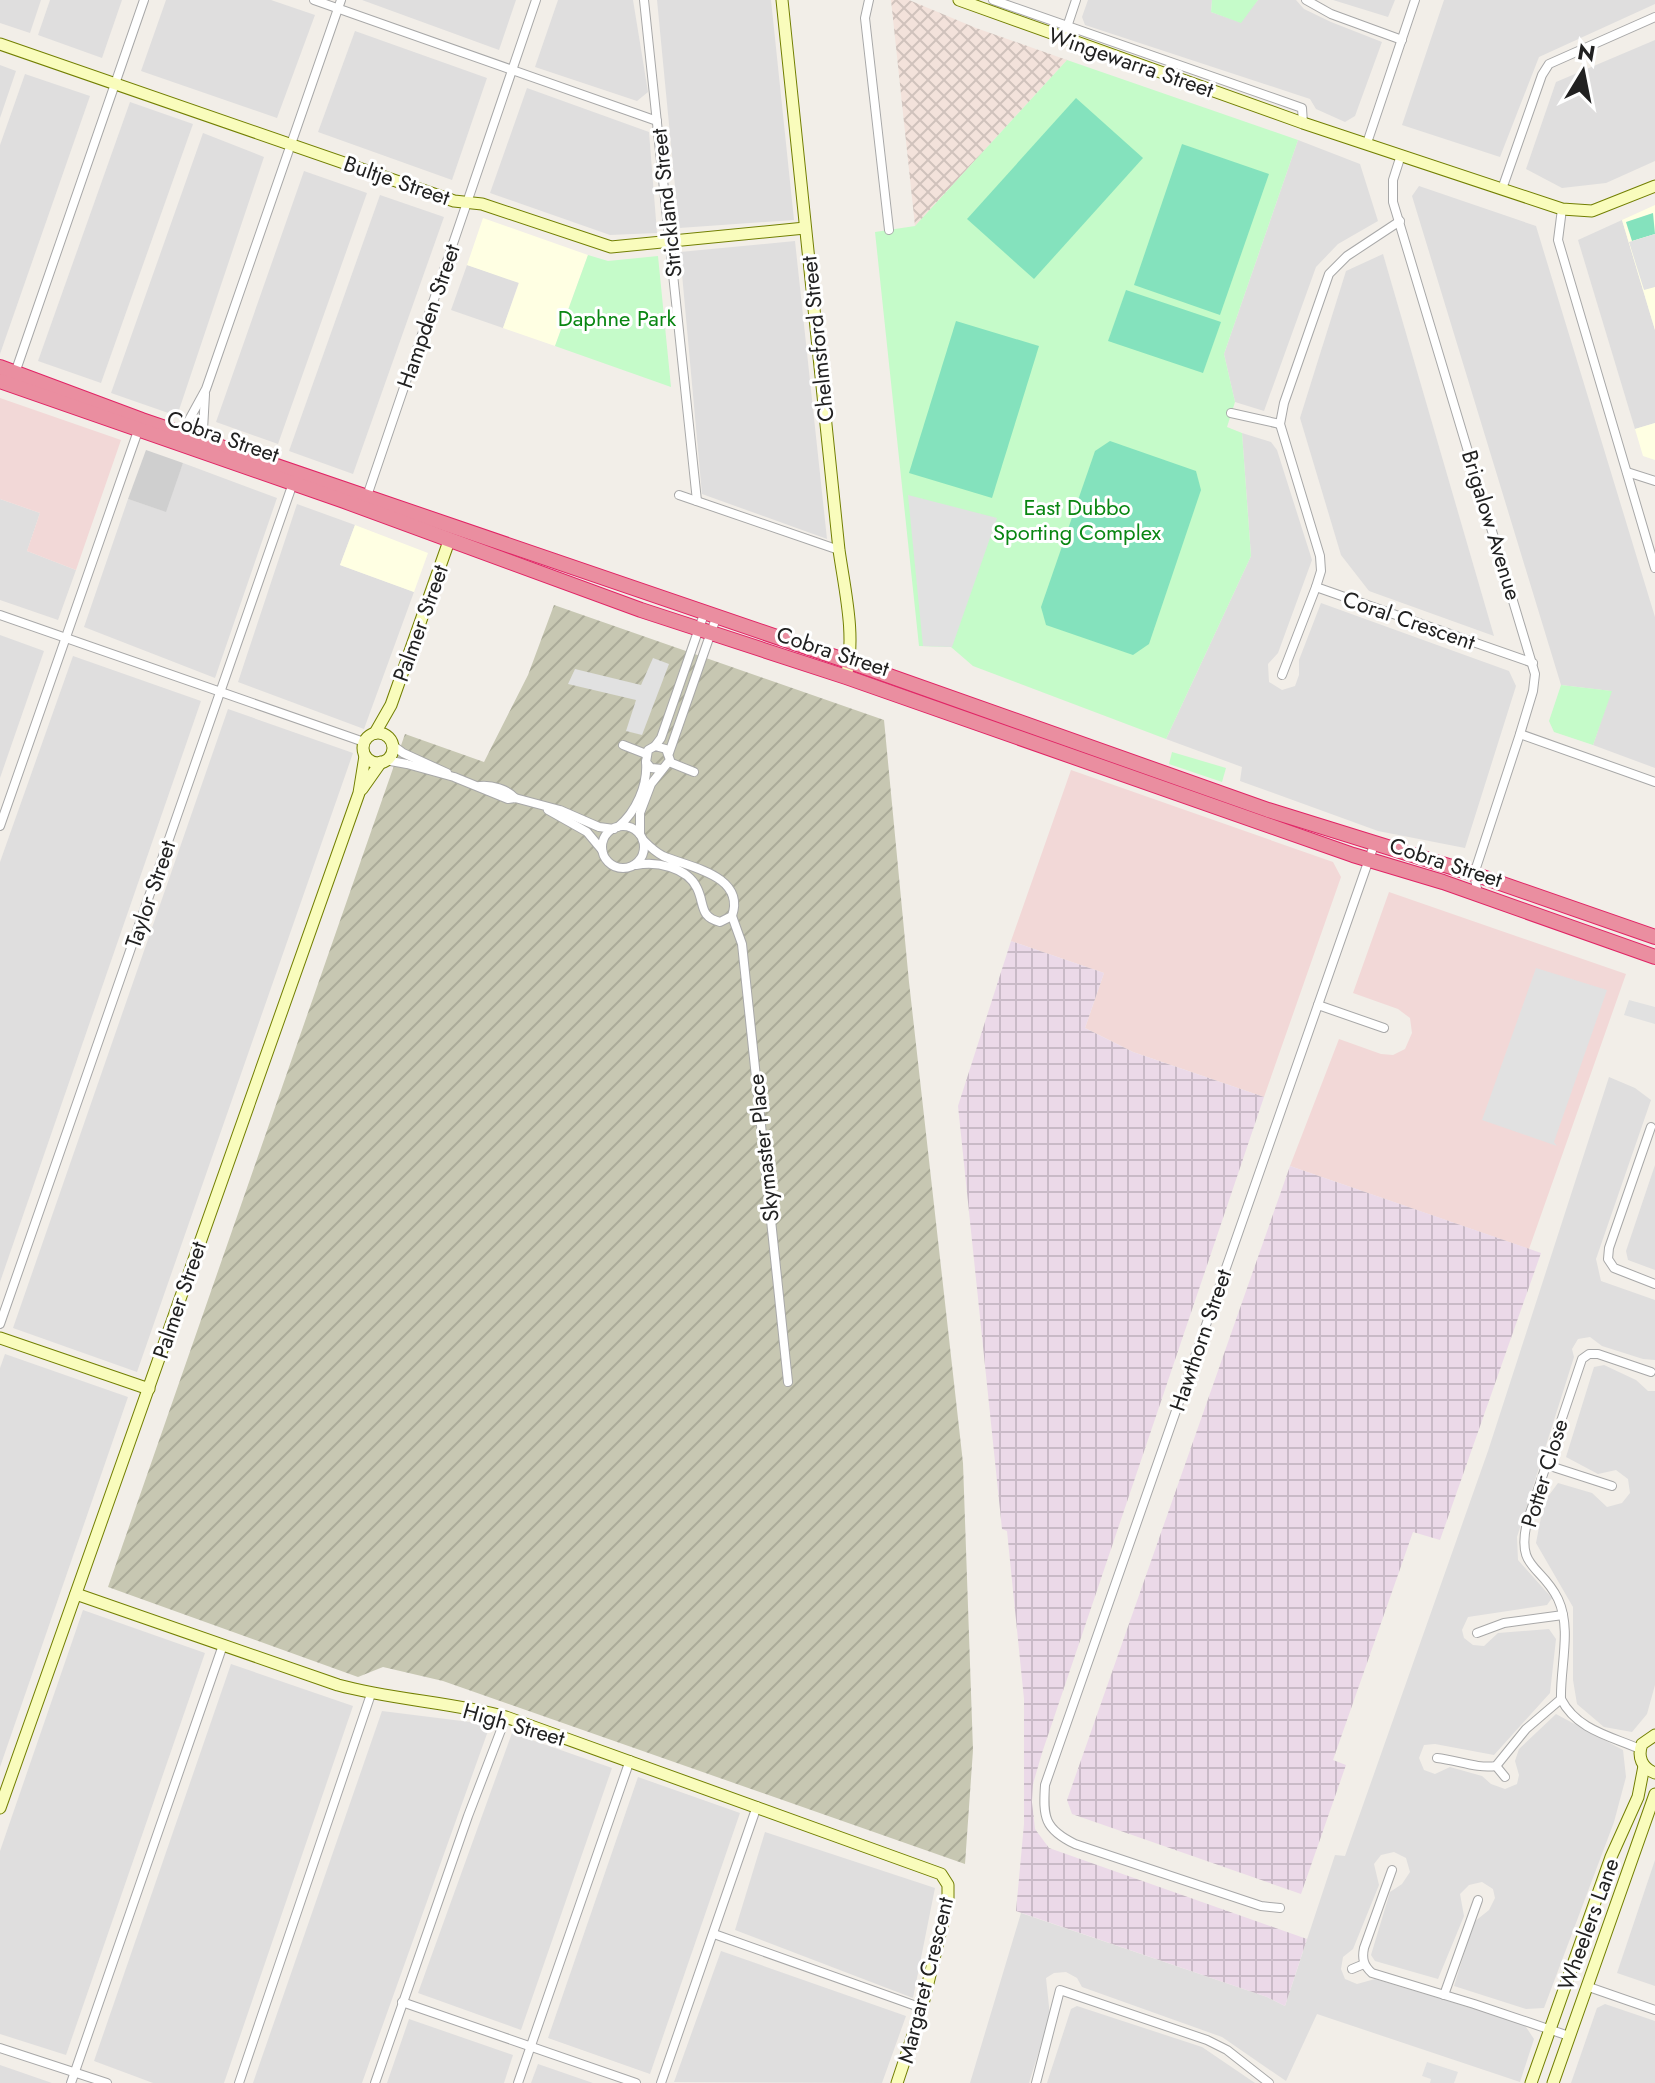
<svg xmlns="http://www.w3.org/2000/svg" width="1655" height="2083" font-family="Jost,sans-serif">
<defs>
<pattern id="industrial-grid" width="8" height="8" patternUnits="userSpaceOnUse" patternTransform="scale(2)"><rect width="8" height="8" fill="#ebd9e8"/><path d="M0 4h8M4 0v8" fill="none" stroke="#c9bac7"/></pattern>
<pattern id="military-cross-hatch" width="8" height="8" patternUnits="userSpaceOnUse" patternTransform="scale(2)"><rect width="8" height="8" fill="#f3e2db"/><path d="M0 0l8 8M0 8l8-8" fill="none" stroke="#d0c2bc"/></pattern>
<pattern id="construction-furrows" width="10" height="10" patternUnits="userSpaceOnUse" patternTransform="scale(2)"><rect width="10" height="10" fill="#c7c7b2"/><path d="M-1 1l2-2M0 10L10 0M9 11l2-2" fill="none" stroke="#abab99"/></pattern>
</defs>
<rect width="100%" height="100%" fill="#f2eee8"/>
<g fill="#dfdede">
<polygon points="0,0 41,0 30,33 0,23"/>
<polygon points="50,0 122,0 102,58 38,35"/>
<polygon points="166,0 271,0 315,15 277,118 141,71"/>
<polygon points="362,0 516,0 499,50"/>
<polygon points="558,0 633,0 648,92 637,101 535,67"/>
<polygon points="657,0 771,0 794,220 679,228"/>
<polygon points="1088,0 1212,0 1211,12 1240,22 1258,0 1296,0 1304,9 1331,22 1382,42 1355,116 1345,122 1316,109 1310,99 1085,25 1082,17"/>
<polygon points="1333,0 1395,0 1388,17"/>
<polygon points="1444,0 1655,0 1655,4 1539,57 1500,157 1402,125"/>
<polygon points="355,31 487,78 452,180 318,132"/>
<polygon points="1655,40 1655,161 1606,183 1562,188 1526,169 1556,82"/>
<polygon points="0,65 16,71 0,118"/>
<polygon points="25,74 90,96 0,354 0,145"/>
<polygon points="527,88 649,132 657,233 610,235 490,193"/>
<polygon points="130,102 193,124 101,383 38,361"/>
<polygon points="203,133 264,157 177,416 111,393"/>
<polygon points="1298,140 1360,164 1378,221 1338,244 1316,267 1264,411 1235,402 1224,354"/>
<polygon points="304,171 367,193 278,444 216,422"/>
<polygon points="1419,186 1536,226 1655,617 1655,768 1593,745 1611,691 1561,685 1412,196"/>
<polygon points="380,195 444,217 353,474 289,451"/>
<polygon points="1622,220 1655,330 1655,423 1635,429 1578,240"/>
<polygon points="795,241 827,539 702,494 680,252"/>
<polygon points="1383,254 1494,636 1369,591 1341,555 1300,418 1346,271"/>
<polygon points="467,265 519,282 503,328 451,310"/>
<polygon points="1242,433 1271,442 1277,450 1312,560 1278,653 1268,664 1269,682 1282,690 1295,686 1299,675 1299,660 1321,603 1509,671 1516,686 1465,848 1378,831 1240,781 1242,767 1166,739 1251,556"/>
<polygon points="183,463 277,498 215,678 84,627 128,499 164,511"/>
<polygon points="0,499 40,513 27,551 76,570 58,620 0,600"/>
<polygon points="297,504 355,525 340,565 414,592 364,729 238,682"/>
<polygon points="0,635 44,651 0,778"/>
<polygon points="73,656 201,701 0,1282 0,862"/>
<polygon points="228,709 353,753 137,1372 13,1328"/>
<polygon points="1609,1077 1635,1088 1651,1100 1596,1259 1601,1281 1655,1300 1655,1360 1643,1359 1602,1346 1590,1337 1578,1339 1572,1349 1574,1357 1517,1537 1518,1560 1552,1598 1547,1605 1468,1617 1462,1630 1464,1638 1473,1645 1484,1646 1498,1633 1549,1629 1556,1639 1550,1693 1494,1755 1435,1744 1424,1745 1419,1758 1424,1770 1435,1774 1450,1767 1482,1776 1491,1784 1505,1789 1517,1784 1519,1775 1515,1761 1519,1749 1556,1714 1623,1750 1626,1777 1614,1822 1544,2008 1526,2009 1454,1986 1474,1922 1489,1910 1495,1898 1493,1889 1482,1882 1469,1885 1460,1894 1464,1916 1438,1979 1375,1961 1371,1955 1390,1892 1402,1884 1410,1872 1406,1858 1394,1852 1381,1855 1374,1864 1379,1885 1353,1949 1343,1957 1341,1969 1345,1979 1357,1984 1375,1979 1524,2024 1534,2039 1520,2082 1317,2014 1286,2081 1222,2037 1082,1987 1077,1978 1066,1972 1054,1973 1046,1978 1050,2016 1029,2083 970,2083 1021,1913 1267,1997 1285,2006 1335,1855 1345,1856 1488,1451"/>
<polygon points="1655,1165 1655,1270 1628,1260 1626,1251"/>
<polygon points="5,1354 128,1397 0,1767 0,1368"/>
<polygon points="1604,1365 1636,1380 1648,1391 1655,1391 1655,1685 1647,1714 1632,1732 1604,1727 1577,1704 1573,1680 1573,1607 1536,1543 1544,1502 1558,1483 1592,1493 1607,1507 1622,1503 1630,1493 1628,1479 1616,1470 1598,1474 1566,1457 1594,1367"/>
<polygon points="83,1610 205,1653 66,2055 0,2034 0,1851"/>
<polygon points="231,1664 353,1706 224,2083 153,2083 94,2061"/>
<polygon points="382,1711 486,1724 488,1731 362,2083 253,2083"/>
<polygon points="512,1733 612,1768 521,2030 418,1993"/>
<polygon points="638,1777 740,1813 650,2074 548,2038"/>
<polygon points="765,1832 935,1888 913,1998 735,1930"/>
<polygon points="1655,1860 1655,1986 1617,1973"/>
<polygon points="721,1951 906,2016 882,2083 674,2082"/>
<polygon points="1605,2004 1655,2021 1655,2083 1571,2083 1597,2008"/>
<polygon points="1077,2006 1202,2047 1255,2083 1047,2083 1071,2009"/>
<polygon points="409,2019 513,2055 504,2083 387,2083"/>
<polygon points="538,2064 593,2083 531,2083"/>
<polygon points="0,2065 52,2083 0,2083"/>
</g>
<g fill="#f2d8d7">
<polygon points="0,398 121,440 76,570 27,551 40,513 0,499"/>
<polygon points="1071,770 1333,862 1341,877 1264,1097 1133,1052 1085,1028 1104,973 1011,941"/>
<polygon points="1389,892 1626,974 1529,1249 1290,1166 1339,1039 1381,1054 1393,1055 1405,1049 1412,1033 1410,1018 1398,1009 1353,993"/>
</g>
<g fill="url(#industrial-grid)">
<polygon points="1011,941 1104,973 1085,1028 1133,1052 1264,1097 1042,1753 1033,1784 1032,1802 1035,1829 1049,1848 1307,1939 1285,2006 1267,1997 1016,1911 1024,1824 1024,1699 1007,1531 1002,1529 958,1106"/>
<polygon points="1290,1166 1541,1253 1440,1540 1413,1532 1333,1760 1346,1765 1301,1894 1072,1814 1067,1800"/>
</g>
<g fill="#ffffe3">
<polygon points="1655,205 1655,330 1622,220"/>
<polygon points="483,218 588,255 555,346 503,328 519,283 467,265"/>
<polygon points="1655,423 1655,460 1643,456 1635,429"/>
<polygon points="355,525 428,553 414,592 340,565"/>
</g>
<polygon fill="#cfcfcf" points="146,450 183,463 166,512 128,499"/>
<polygon fill="url(#military-cross-hatch)" points="891,0 909,0 976,28 1067,60 915,226"/>
<polygon fill="url(#construction-furrows)" points="554,605 884,720 909,982 963,1463 973,1750 965,1864 443,1681 383,1667 358,1677 108,1587 405,734 484,762 528,675"/>
<g fill="#c5fbc9">
<polygon points="1212,0 1258,0 1241,23 1211,12"/>
<polygon points="1067,60 1298,140 1224,354 1235,402 1227,427 1242,433 1251,556 1166,739 973,666 951,647 919,646 875,232 915,226"/>
<polygon points="588,255 608,261 658,256 671,387 555,346"/>
<polygon points="1561,685 1612,691 1593,745 1554,732 1549,721"/>
<polygon points="1172,752 1226,768 1222,782 1169,764"/>
</g>
<g fill="#84e2bd">
<polygon points="1076,98 1143,158 1034,279 967,219"/>
<polygon points="1182,144 1269,174 1220,315 1134,285"/>
<polygon points="1653,213 1655,234 1632,241 1626,222"/>
<polygon points="1126,290 1221,322 1203,373 1108,341"/>
<polygon points="956,321 1039,346 992,498 909,473"/>
<polygon points="1110,441 1196,471 1201,490 1149,644 1133,655 1046,625 1041,607 1095,451"/>
</g>
<g fill="#e1e1e1">
<polygon points="1655,234 1655,287 1644,290 1629,242"/>
<polygon points="908,495 997,518 952,647 923,646"/>
<polygon points="653,658 669,664 642,735 626,731 636,700 568,684 575,669 641,685"/>
<polygon points="1536,968 1607,990 1554,1142 1557,1146 1482,1120"/>
<polygon points="1629,1000 1655,1007 1655,1024 1624,1015"/>
<polygon points="1427,2062 1458,2072 1454,2083 1430,2083 1431,2079 1422,2076"/>
</g>
<g fill="none" stroke-linecap="round" stroke-linejoin="round">
<g stroke="#a8a8a8" stroke-width="10">
<g id="street">
<polyline points="314,0 657,121"/>
<polyline points="644,0 697,501"/>
<polyline points="869,0 865,18 889,230"/>
<polyline points="993,0 1302,108 1303,123"/>
<polyline points="1306,0 1331,14 1402,40"/>
<polyline points="1066,30 1076,0"/>
<polyline points="1367,143 1415,0"/>
<polyline points="1401,155 1393,180 1393,202 1535,674 1533,691 1520,734 1474,874 1478,894"/>
<polyline points="1502,189 1542,75 1549,64 1655,17"/>
<polyline points="1562,209 1558,240 1655,568"/>
<polyline points="1400,221 1347,256 1329,274 1284,403 1280,424 1320,556 1321,571 1316,587 1533,663"/>
<polyline points="15,373 144,0"/>
<polyline points="205,394 203,430 211,441"/>
<polyline points="1231,413 1280,424"/>
<polyline points="184,435 189,420 206,389 341,0"/>
<polyline points="1627,472 1655,481"/>
<polyline points="679,495 839,550"/>
<polyline points="367,496 536,0"/>
<polyline points="0,615 364,742"/>
<polyline points="1282,675 1316,587"/>
<polyline points="1520,734 1655,782"/>
<polyline points="391,744 403,753 447,773"/>
<polyline points="623,745 646,754"/>
<polyline points="655,746 661,738 704,614"/>
<polyline points="669,753 716,618"/>
<polyline points="385,760 407,764 454,777 508,799 515,798 560,810 599,827 614,829"/>
<polyline points="669,762 694,772"/>
<path d="M480,786c12,-1 27,3 35,12"/>
<polyline points="548,810 587,832 602,850"/>
<polyline points="0,826 139,428"/>
<circle cx="623" cy="847" r="21"/>
<path d="M618,827c18,-15 30,-42 28,-65"/>
<polyline points="640,834 640,813 651,784 670,760 666,749 655,746 648,750 646,762 651,768 662,769"/>
<path d="M636,865c20,-4 51,2 61,23 8,16 2,29 23,34l12,-6c14,-41 -44,-49 -69,-60 -8,-4 -14,-10 -20,-16"/>
<polyline points="732,916 742,944 788,1382"/>
<polyline points="1318,1005 1384,1028"/>
<polyline points="1651,1127 1609,1248 1608,1259 1614,1268 1655,1284"/>
<polyline points="0,1324 293,483"/>
<polyline points="1547,1465 1612,1486"/>
<polyline points="1477,1633 1504,1623 1563,1615"/>
<path d="M1640,1749c-30,-13 -63,-19 -79,-50 -1,-32 11,-70 -3,-100 -17,-35 -42,-29 -31,-77l55,-163 7,-5h9l53,18"/>
<path d="M1437,1758c20,2 40,11 59,8l30,-37 35,-30"/>
<polyline points="1496,1766 1505,1777"/>
<path d="M1392,1870l-28,78c-2,10 -1,17 8,25l102,31 95,32"/>
<path d="M1280,1908l-19,-2 -186,-62c-31,-15 -32,-27 -30,-59l329,-940"/>
<polyline points="714,1934 922,2008"/>
<polyline points="1352,1969 1364,1964"/>
<polyline points="1586,1986 1655,2010"/>
<polyline points="1444,1995 1478,1900"/>
<polyline points="402,2002 636,2083"/>
<polyline points="0,2048 107,2083"/>
<polyline points="71,2083 223,1645"/>
<polyline points="239,2083 371,1694"/>
<polyline points="375,2083 468,1816 506,1717"/>
<polyline points="518,2083 630,1760"/>
<polyline points="661,2083 757,1806"/>
<polyline points="1036,2083 1060,1990 1207,2040 1227,2050 1269,2083"/>
</g>
</g>
<g stroke="#727f02" stroke-width="13">
<g id="secondary">
<path d="M782,0l57,550c6,42 17,86 7,127"/>
<polyline points="959,0 1303,123 1562,209 1592,211 1655,186"/>
<polyline points="0,44 454,201 482,204 611,247 805,228"/>
<polyline points="375,733 391,705 449,541"/>
<circle cx="378" cy="748" r="15"/>
<polyline points="362,789 381,762"/>
<polyline points="0,1338 149,1389"/>
<path d="M76,1594l262,91c55,15 113,17 168,32l435,157 7,11v16l-26,107 -25,75"/>
<path d="M1655,1735l-13,9c-5,13 0,24 13,29"/>
<path d="M0,1808c120,-338 238,-677 359,-1015l6,-37"/>
<polyline points="1531,2083 1611,1857 1638,1797 1644,1766"/>
<polyline points="1553,2083 1655,1794"/>
</g>
</g>
<g stroke="#e12465" stroke-width="16">
<g id="highway">
<polyline points="0,367 142,420 850,662 1268,810 1474,874 1655,937"/>
<polyline points="0,381 344,501 641,610 846,677 1353,855 1443,882 1655,957"/>
</g>
</g>
<use href="#street" stroke="#fff" stroke-width="8"/>
<use href="#secondary" stroke="#f9fcbc" stroke-width="11"/>
<use href="#highway" stroke="#ea8ea0" stroke-width="14"/>
</g>
<g text-anchor="middle" stroke-width="6" stroke-linejoin="round" paint-order="stroke">
<g font-size="22" fill="#212121" stroke="#fff">
<text transform="translate(1131 62) rotate(19)" y="8">Wingewarra Street</text>
<text transform="translate(397 180) rotate(19)" y="8">Bultje Street</text>
<text transform="translate(666 203) rotate(-96)" y="8">Strickland Street</text>
<text transform="translate(428 316) rotate(-71)" y="8">Hampden Street</text>
<text transform="translate(817 339) rotate(-96)" y="8">Chelmsford Street</text>
<text transform="translate(223 436) rotate(19)" y="8">Cobra Street</text>
<text transform="translate(1492 525) rotate(73)" y="8">Brigalow Avenue</text>
<text transform="translate(1409 620) rotate(19)" y="8">Coral Crescent</text>
<text transform="translate(420 623) rotate(-70)" y="8">Palmer Street</text>
<text transform="translate(833 651) rotate(18)" y="8">Cobra Street</text>
<text transform="translate(1446 862) rotate(18)" y="8">Cobra Street</text>
<text transform="translate(150 894) rotate(-71)" y="8">Taylor Street</text>
<text transform="translate(763 1148) rotate(-96)" y="8">Skymaster Place</text>
<text transform="translate(179 1300) rotate(-71)" y="8">Palmer Street</text>
<text transform="translate(1200 1340) rotate(-71)" y="8">Hawthorn Street</text>
<text transform="translate(1544 1473) rotate(-73)" y="8">Potter Close</text>
<text transform="translate(514 1724) rotate(16)" y="8">High Street</text>
<text transform="translate(1588 1924) rotate(-70)" y="8">Wheelers Lane</text>
<text transform="translate(925 1980) rotate(-76)" y="8">Margaret Crescent</text>
</g>
<g font-size="22" fill="#098612" stroke="#fff">
<text x="617" y="326">Daphne Park</text>
<text x="1077" y="515">East Dubbo<tspan x="1077" dy="25">Sporting Complex</tspan></text>
</g>
</g>
<g transform="translate(1583 72) rotate(10)" stroke="#ffffff" stroke-width="6" paint-order="stroke">
<path d="M0-6L14 30L0 20L-14 30Z" fill="#212121"/>
<text y="-12" font-size="22" font-weight="bold" text-anchor="middle" fill="#212121">N</text>
</g>
</svg>
